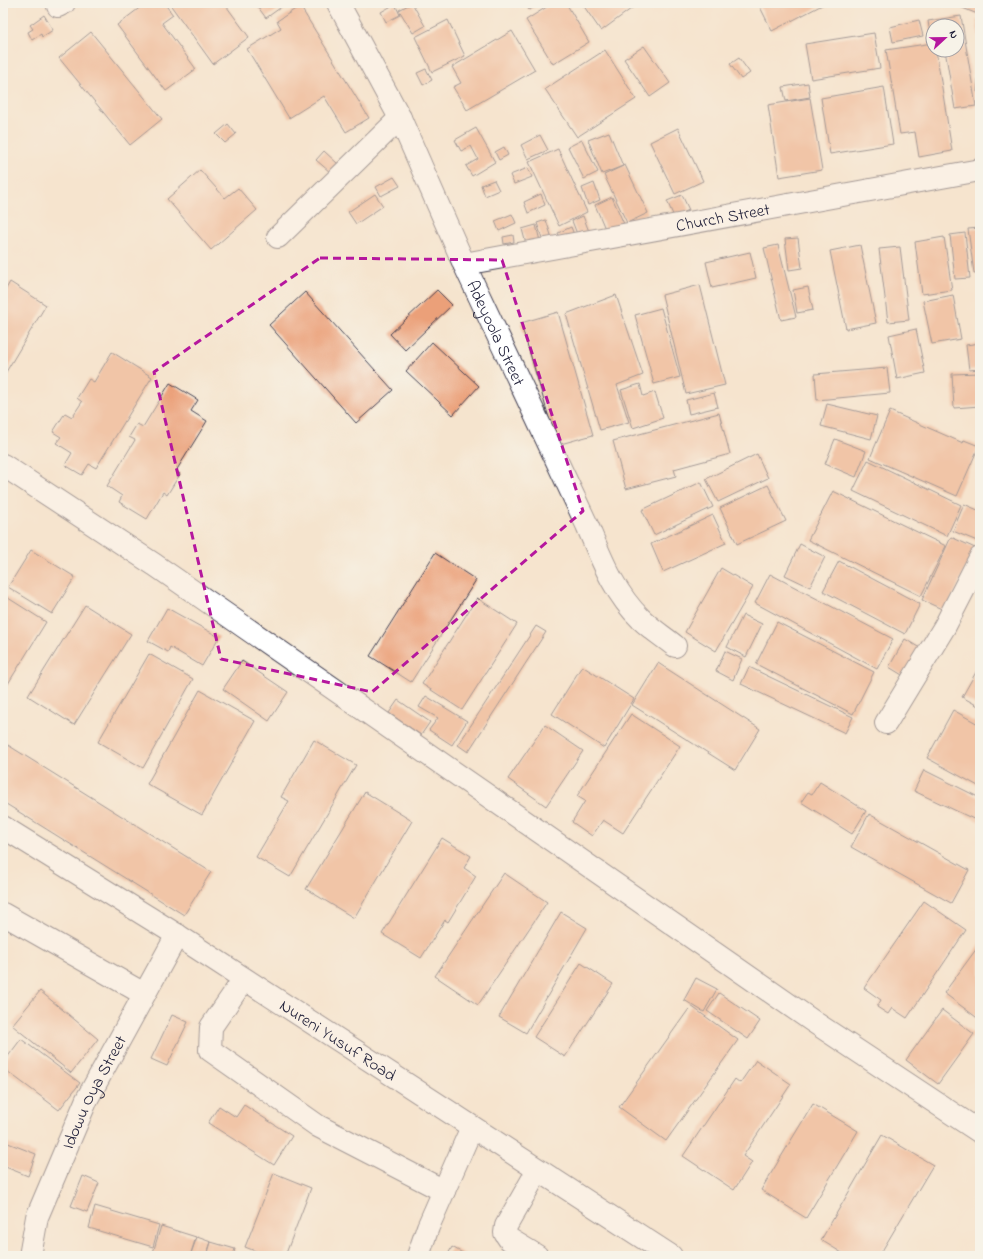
<svg xmlns="http://www.w3.org/2000/svg" width="983" height="1259" font-family="'Indie Flower',sans-serif">
<rect width="100%" height="100%" fill="#f7f3e8"/>
<filter id="ink" filterUnits="userSpaceOnUse"><feTurbulence type="fractalNoise" baseFrequency=".025" numOctaves="2"/><feDisplacementMap in="SourceGraphic" scale="8" xChannelSelector="R" yChannelSelector="G"/><feConvolveMatrix kernelMatrix="1 2 1 2 8 2 1 2 1" color-interpolation-filters="sRGB"/></filter>
<filter id="wash" filterUnits="userSpaceOnUse"><feTurbulence type="fractalNoise" baseFrequency=".012" numOctaves="4" result="noise"/><feDisplacementMap in="SourceGraphic" scale="16" xChannelSelector="R" yChannelSelector="G"/><feGaussianBlur stdDeviation="0.9" result="paint"/><feColorMatrix in="noise" values="0 0 0 0 0 0 0 0 0 0 0 0 0 0 0 0 0 1.4 0 .05"/><feComposite in="paint" operator="in"/></filter>
<g filter="url(#wash)">
<rect width="100%" height="100%" fill="#f5e4ce"/>
<g id="blocks">
<g fill="#eba079">
<polygon points="146,3 164,3 173,15 162,23 196,69 166,91 117,25"/>
<polygon points="169,3 224,3 249,37 213,64"/>
<polygon points="255,3 287,3 266,18"/>
<polygon points="412,3 425,26 413,33 399,10"/>
<polygon points="525,3 542,3 529,10"/>
<polygon points="553,3 566,3 589,42 553,64 526,20"/>
<polygon points="586,3 639,3 601,31 583,5"/>
<polygon points="758,3 826,3 772,31"/>
<polygon points="950,3 980,3 980,15"/>
<polygon points="395,4 400,15 386,22 381,12"/>
<polygon points="300,6 369,118 346,132 324,96 289,118 247,49 281,28 277,21"/>
<polygon points="44,15 53,30 42,37 41,34 32,40 28,32 33,29 30,25"/>
<polygon points="961,16 976,106 955,109 945,50 957,50 957,26 933,26 933,39 931,40 928,21"/>
<polygon points="448,20 465,56 432,72 415,37"/>
<polygon points="919,20 923,36 893,42 890,27"/>
<polygon points="976,20 980,21 980,39 979,39"/>
<polygon points="512,31 535,70 467,110 453,87 461,83 452,67"/>
<polygon points="91,32 162,119 130,145 59,58"/>
<polygon points="874,33 880,68 811,79 805,44"/>
<polygon points="933,43 933,50 936,50 952,151 919,157 915,132 900,134 886,50"/>
<polygon points="644,46 670,83 650,97 624,59"/>
<polygon points="605,50 636,99 577,137 545,89"/>
<polygon points="739,58 750,73 741,79 730,64"/>
<polygon points="426,69 432,80 423,85 417,73"/>
<polygon points="979,71 980,71 980,92 977,92"/>
<polygon points="808,83 810,97 786,101 783,87"/>
<polygon points="884,87 893,144 830,154 821,98"/>
<polygon points="810,98 822,170 779,177 768,105"/>
<polygon points="228,124 236,134 225,143 216,134"/>
<polygon points="476,128 495,162 472,176 466,166 478,159 471,146 461,151 455,140"/>
<polygon points="678,128 703,181 675,194 650,142"/>
<polygon points="609,132 623,166 602,174 588,140"/>
<polygon points="540,135 548,150 528,159 521,145"/>
<polygon points="582,140 598,172 584,179 568,147"/>
<polygon points="504,147 508,155 499,160 495,152"/>
<polygon points="558,149 587,212 559,226 529,162"/>
<polygon points="324,151 338,164 330,172 316,160"/>
<polygon points="625,165 648,213 627,223 604,175"/>
<polygon points="528,168 532,177 514,184 510,175"/>
<polygon points="200,170 225,198 238,188 257,210 211,250 167,199"/>
<polygon points="394,177 400,186 381,196 376,187"/>
<polygon points="494,180 499,190 485,196 481,185"/>
<polygon points="594,183 600,200 588,205 582,188"/>
<polygon points="375,194 383,206 356,224 348,212"/>
<polygon points="541,194 545,205 528,213 524,202"/>
<polygon points="682,195 689,210 674,217 667,201"/>
<polygon points="612,197 624,224 606,231 595,205"/>
<polygon points="512,214 516,223 499,231 495,221"/>
<polygon points="583,216 590,234 579,239 572,221"/>
<polygon points="546,220 553,241 544,244 537,223"/>
<polygon points="536,225 541,245 527,248 522,229"/>
<polygon points="571,227 575,237 562,243 558,233"/>
<polygon points="980,228 980,272 974,273 968,229"/>
<polygon points="965,233 970,278 955,279 950,235"/>
<polygon points="513,235 514,242 504,244 503,237"/>
<polygon points="944,237 952,290 922,294 915,242"/>
<polygon points="798,238 802,268 789,270 785,239"/>
<polygon points="778,245 796,317 781,320 764,248"/>
<polygon points="860,245 876,323 846,329 830,251"/>
<polygon points="900,247 909,320 888,322 879,249"/>
<polygon points="750,252 756,278 712,288 706,262"/>
<polygon points="10,282 46,305 3,377 3,294"/>
<polygon points="700,285 725,385 686,394 662,295"/>
<polygon points="808,287 813,310 797,313 793,290"/>
<polygon points="437,290 452,305 405,350 390,334"/>
<polygon points="305,292 393,390 356,423 269,325"/>
<polygon points="616,295 643,375 617,385 629,422 600,430 566,314"/>
<polygon points="953,295 961,339 932,344 923,301"/>
<polygon points="661,308 680,377 654,384 635,315"/>
<polygon points="558,312 593,435 557,445 521,323"/>
<polygon points="916,329 925,373 897,379 889,335"/>
<polygon points="432,342 479,386 453,415 406,371"/>
<polygon points="980,343 980,369 969,370 966,345"/>
<polygon points="112,352 152,377 96,468 89,464 82,475 65,465 72,453 56,443 61,437 53,432 65,413 72,417 82,402 77,398 89,379 94,382"/>
<polygon points="887,368 890,393 817,400 815,374"/>
<polygon points="980,373 980,406 954,408 952,374"/>
<polygon points="170,383 198,400 191,411 207,421 176,471 180,474 167,495 163,492 147,519 119,502 122,496 107,486 135,440 129,437 137,424 143,427"/>
<polygon points="640,384 643,396 655,392 663,418 633,428 621,390"/>
<polygon points="714,393 718,407 689,414 686,400"/>
<polygon points="827,404 877,416 871,439 821,426"/>
<polygon points="890,411 963,443 964,440 979,446 957,496 870,458"/>
<polygon points="719,413 730,454 674,469 676,476 626,489 613,441"/>
<polygon points="835,439 866,451 856,477 825,464"/>
<polygon points="757,454 768,478 718,502 706,479"/>
<polygon points="868,460 961,505 947,536 853,491"/>
<polygon points="701,482 713,507 654,535 642,510"/>
<polygon points="768,485 786,521 737,544 720,508"/>
<polygon points="833,491 946,546 921,596 808,540"/>
<polygon points="964,504 980,511 980,534 977,541 953,531"/>
<polygon points="713,515 726,543 663,572 651,544"/>
<polygon points="951,537 975,548 946,611 922,600"/>
<polygon points="800,544 825,557 810,587 785,575"/>
<polygon points="31,550 75,577 52,614 8,587"/>
<polygon points="435,553 476,580 411,682 370,656"/>
<polygon points="839,561 920,604 905,634 823,591"/>
<polygon points="721,568 753,587 716,651 685,632"/>
<polygon points="770,574 893,639 877,669 755,603"/>
<polygon points="5,596 46,622 6,687 3,686 3,599"/>
<polygon points="477,598 517,624 462,710 422,684"/>
<polygon points="85,605 131,634 74,725 28,696"/>
<polygon points="167,608 219,637 202,666 170,647 168,652 148,641"/>
<polygon points="743,615 762,624 746,657 727,647"/>
<polygon points="777,622 874,672 853,714 756,664"/>
<polygon points="536,626 546,632 468,752 458,745"/>
<polygon points="905,639 923,650 907,678 889,667"/>
<polygon points="725,651 742,659 733,680 716,671"/>
<polygon points="149,654 193,679 143,768 98,742"/>
<polygon points="242,661 288,692 269,721 223,689"/>
<polygon points="658,663 760,729 735,770 632,705"/>
<polygon points="980,665 980,707 962,697"/>
<polygon points="582,666 634,699 604,748 552,714"/>
<polygon points="749,667 853,717 845,733 741,684"/>
<polygon points="200,690 255,721 202,815 147,784"/>
<polygon points="426,696 467,721 452,745 429,730 438,718 419,707"/>
<polygon points="398,700 430,722 421,735 389,713"/>
<polygon points="953,710 980,725 980,787 927,758"/>
<polygon points="631,714 680,746 623,833 603,820 592,836 572,822 585,801 577,796"/>
<polygon points="545,725 583,751 546,806 508,779"/>
<polygon points="314,740 356,765 290,877 256,857 289,801 281,797"/>
<polygon points="3,742 211,872 184,915 3,802"/>
<polygon points="924,770 980,798 980,822 914,791"/>
<polygon points="820,782 866,811 852,834 801,802 808,792 812,794"/>
<polygon points="365,792 412,821 354,918 306,889"/>
<polygon points="869,814 969,870 951,903 851,847"/>
<polygon points="442,838 471,856 464,868 476,876 448,922 445,920 421,958 382,934"/>
<polygon points="504,873 547,902 478,1005 435,976"/>
<polygon points="924,901 966,930 907,1018 892,1008 888,1014 877,1007 881,1000 864,988"/>
<polygon points="561,912 587,928 526,1033 499,1017"/>
<polygon points="980,944 980,1020 944,993"/>
<polygon points="581,963 613,984 565,1057 534,1037"/>
<polygon points="696,978 717,989 704,1012 684,1000"/>
<polygon points="40,991 98,1039 71,1073 12,1025"/>
<polygon points="719,993 760,1021 748,1039 707,1011"/>
<polygon points="691,1006 738,1040 666,1141 619,1107"/>
<polygon points="942,1010 974,1034 938,1084 906,1060"/>
<polygon points="172,1015 188,1022 167,1066 151,1059"/>
<polygon points="21,1039 80,1083 59,1110 3,1068 3,1063"/>
<polygon points="756,1060 791,1084 743,1156 752,1162 734,1190 683,1156 735,1079 740,1083"/>
<polygon points="813,1104 858,1131 806,1218 761,1190"/>
<polygon points="244,1105 292,1136 274,1165 208,1123 219,1106 236,1117"/>
<polygon points="882,1135 933,1165 879,1256 847,1256 821,1240"/>
<polygon points="3,1141 36,1154 28,1176 3,1166"/>
<polygon points="274,1173 311,1188 285,1256 268,1256 245,1247"/>
<polygon points="83,1176 99,1183 87,1212 71,1206"/>
<polygon points="95,1206 159,1225 153,1247 89,1228"/>
<polygon points="161,1226 196,1237 190,1256 152,1256"/>
<polygon points="197,1237 211,1242 206,1256 190,1256"/>
<polygon points="211,1242 235,1249 233,1256 207,1256"/>
<polygon points="452,1247 468,1256 447,1256"/>
</g>
</g>
</g>
<g filter="url(#ink)">
<use href="#blocks" fill-opacity="0" stroke="#423f51" stroke-width="1"/>
<g fill="none" stroke-linecap="round" stroke-linejoin="round">
<g stroke="#423f51" stroke-width="24">
<g id="street">
<path id="s1" d="M338,3l62,115 64,146 123,261c14,33 27,68 54,94 10,10 23,18 34,27"/>
<polyline points="58,6 64,3"/>
<polyline points="278,237 400,118"/>
<path id="s2" d="M464,264l516,-94"/>
<polyline points="3,465 155,565 814,1022 980,1132"/>
<polyline points="886,723 945,626 980,558"/>
<polyline points="3,914 144,994"/>
<polyline points="244,979 211,1027 210,1050 318,1126 444,1191"/>
<path id="s3" d="M30,1256l7,-39 50,-118 90,-164"/>
<polyline points="418,1256 428,1227 472,1127"/>
<polyline points="537,1256 509,1239 505,1233 506,1226 538,1170"/>
</g>
</g>
<g stroke="#423f51" stroke-width="24">
<g id="secondary">
<path id="s4" d="M3,827l174,108 494,321"/>
</g>
</g>
<use href="#street" stroke="#fff" stroke-width="22"/>
<use href="#secondary" stroke="#fff" stroke-width="22"/>
</g>
</g>
<path d="M0 0H983V1259H0ZM320,258l182,2 81,251 -211,181 -151,-33 -67,-287z" fill="#f5e4ce" fill-opacity=".55" fill-rule="evenodd"/>
<path fill="none" stroke="#b5179e" stroke-width="3" stroke-dasharray="8 5" stroke-linejoin="round" d="M320,258l182,2 81,251 -211,181 -151,-33 -67,-287z"/>
<g text-anchor="middle" stroke-width="3" stroke-linejoin="round" paint-order="stroke">
<g font-size="17" fill="#22223b" stroke="#f7f3e8">
<text dy="6" stroke="none"><textPath href="#s2" startOffset="263">Church Street</textPath></text>
<text dy="6" stroke="none"><textPath href="#s1" startOffset="366">Adeyoola Street</textPath></text>
<text dy="6" stroke="none"><textPath href="#s4" startOffset="397">Nureni Yusuf Road</textPath></text>
<text dy="6" stroke="none"><textPath href="#s3" startOffset="177">Idowu Oya Street</textPath></text>
</g>
</g>
<rect width="983" height="1259" fill="none" stroke="#f7f3e8" stroke-width="16"/>
<g transform="translate(945 38) rotate(68)"><circle r="19" fill="#f7f3e8" stroke="#a29fa3"/>
<path d="M0-3L7 15L0 10L-7 15Z" fill="#b5179e"/>
<text y="-6" font-size="11" font-weight="bold" text-anchor="middle" fill="#22223b">N</text>
</g>
</svg>
